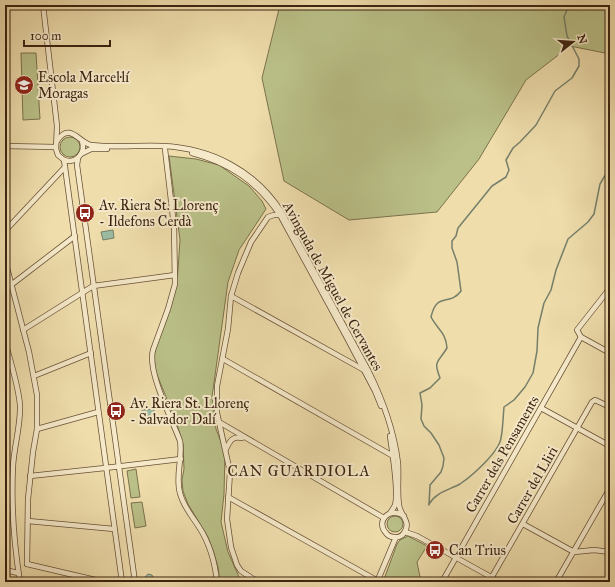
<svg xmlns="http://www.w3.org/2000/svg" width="615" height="587" font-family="'IM FELL Great Primer',serif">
<rect width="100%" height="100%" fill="#efddac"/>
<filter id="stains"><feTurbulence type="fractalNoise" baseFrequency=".005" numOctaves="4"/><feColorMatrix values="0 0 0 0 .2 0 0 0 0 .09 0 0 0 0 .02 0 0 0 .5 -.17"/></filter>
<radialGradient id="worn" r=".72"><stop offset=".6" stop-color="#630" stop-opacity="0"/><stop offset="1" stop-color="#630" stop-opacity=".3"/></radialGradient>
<g fill="#bac088" stroke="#7b724c">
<polygon points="280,5 610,5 610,54 570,46 526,80 479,159 437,212 349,220 284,181 262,78"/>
<polygon points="21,53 36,53 40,119 23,120"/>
<circle cx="70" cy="147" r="10"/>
<polygon points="169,156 196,159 219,165 249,186 262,201 266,209 239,250 228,282 212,397 216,429 225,452 224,494 221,522 228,552 239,577 240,582 220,582 218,567 213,550 208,537 188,504 183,491 182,480 184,469 183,444 176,421 155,370 154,354 177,284 180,240"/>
<polygon points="136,469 140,497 131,498 127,471"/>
<polygon points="142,502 146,526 135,528 131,503"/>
<circle cx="395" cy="524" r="8"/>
<polygon points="408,536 427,546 417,562 421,582 383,582 397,544 400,540"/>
</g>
<g fill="#9bbda4" stroke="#757f69">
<polygon points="113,230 114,238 103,240 101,232"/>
<polygon points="154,409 154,415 142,417 142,410"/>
<polygon points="148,574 152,575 156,582 147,582 145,577"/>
</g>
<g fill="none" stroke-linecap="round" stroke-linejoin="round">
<g stroke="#757f69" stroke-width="1.5">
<path d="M429,504c7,-12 20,-14 31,-20 12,-8 39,-32 41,-46 2,-10 2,-21 3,-31l10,-7 11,-13 8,-14 4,-22 1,-23 6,-25 7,-13 5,-20 12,-31 20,-17 6,-8 6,-30 10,-17"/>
<path d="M429,505l1,-20 11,-13 2,-6 1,-8 -5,-13 -8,-12 -7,-7 -3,-7 1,-14 -2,-12 10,-5 10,-10c-7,-18 -2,-15 7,-30 -1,-16 -10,-19 -16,-31 6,-26 18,-10 30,-26l-4,-29 -5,-14v-7l4,-5 2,-8 34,-42 14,-9 3,-7 -3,-10 7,-12 7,-6 16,-17 19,-34 17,-13 7,-12v-7l-12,-23 -3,-19 5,-12"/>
</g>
<g stroke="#695238" stroke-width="6">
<g id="minor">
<polyline points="43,5 57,126 56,149 58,155 64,160 65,167 122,582"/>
<path d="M57,141c13,-20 22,2 34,4 24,3 48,0 71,1 49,2 92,24 119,65l87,159c15,30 26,60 30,93 1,14 -1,28 1,42 1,10 13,17 5,28 -2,3 -6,5 -10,4 -3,0 -6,-1 -8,-4 -11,-12 4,-27 18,-17"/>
<polyline points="5,146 56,147"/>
<path d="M165,149l9,77 1,58 -7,25 -15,41c-6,22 19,69 27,91 3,17 -5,35 0,52 3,13 12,23 19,34 11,17 16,35 18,55"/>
<path d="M192,153c39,10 65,29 88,62l67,123 28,53 6,15"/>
<polyline points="81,154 91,149 107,149"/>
<polyline points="78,158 77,165 135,582"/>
<path d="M64,160c12,4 22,-7 18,-19"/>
<polyline points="5,231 65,167"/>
<polyline points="5,260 29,352 37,395 37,429 33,452 28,499 27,564"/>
<polyline points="11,285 75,236"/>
<polyline points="610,288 577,330 581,337 610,353"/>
<polyline points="231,296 364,370"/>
<polyline points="23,330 93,286 175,275"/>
<path d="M5,342c6,21 13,42 15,63 1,19 -6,42 -7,61 -2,39 1,78 7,116"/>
<polyline points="223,359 393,456"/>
<polyline points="34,376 91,353"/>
<polyline points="541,408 610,446"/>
<polyline points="219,422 384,518"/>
<polyline points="37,429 98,412"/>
<path d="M390,436c2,15 9,56 5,69 -1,3 -3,5 -5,8"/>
<path d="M226,449c4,-8 6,-13 16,-11"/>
<polyline points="30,476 105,468 181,459"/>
<polyline points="228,497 378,581"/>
<polyline points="28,521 114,529"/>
<polyline points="523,524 574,552 594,550 610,552"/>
<polyline points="405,532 417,536 500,582"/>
<polyline points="27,564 104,582"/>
<polyline points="5,570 18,573"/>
<polyline points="258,582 241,571 237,565 231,547 227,519 230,472 217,413 217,386 228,329 231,296 238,273 251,242 268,217 274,215 280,215"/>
<polyline points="377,582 396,537"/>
<polyline points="442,582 581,337"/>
<polyline points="489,582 592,402 595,400 610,407"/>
<polyline points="556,582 610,488"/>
</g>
</g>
<use href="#minor" stroke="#f5e9c9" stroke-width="4.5"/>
</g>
<defs>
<g id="school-disc" transform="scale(1)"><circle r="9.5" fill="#8f2418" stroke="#f5e9c9"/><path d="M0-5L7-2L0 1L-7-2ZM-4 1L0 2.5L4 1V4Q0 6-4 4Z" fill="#fff"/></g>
<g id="bus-disc" transform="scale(1)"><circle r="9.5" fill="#8f2418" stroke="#f5e9c9"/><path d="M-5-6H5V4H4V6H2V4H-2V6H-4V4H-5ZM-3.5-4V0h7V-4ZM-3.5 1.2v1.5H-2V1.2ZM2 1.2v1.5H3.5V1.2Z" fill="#fff"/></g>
</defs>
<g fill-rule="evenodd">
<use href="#school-disc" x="24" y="85"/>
<use href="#bus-disc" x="85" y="213"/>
<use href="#bus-disc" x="116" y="411"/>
<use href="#bus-disc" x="435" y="550"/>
</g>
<g text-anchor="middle" stroke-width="4" stroke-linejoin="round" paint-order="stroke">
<g font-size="14" fill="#3c2311" stroke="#f5e9c9" text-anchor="start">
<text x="38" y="82">Escola Marcel·lí<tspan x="38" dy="16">Moragas</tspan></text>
<text x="99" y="210">Av. Riera St. Llorenç<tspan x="99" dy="16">- Ildefons Cerdà</tspan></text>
<text x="130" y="408">Av. Riera St. Llorenç<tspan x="130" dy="16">- Salvador Dalí</tspan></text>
<text x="449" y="555">Can Trius</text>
</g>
<g font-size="14" fill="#3c2311" stroke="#f5e9c9">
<text transform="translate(333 286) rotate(61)" y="5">Avinguda de Miguel de Cervantes</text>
<text transform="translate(502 454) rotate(-60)" y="5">Carrer dels Pensaments</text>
<text transform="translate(532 485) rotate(-60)" y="5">Carrer del Lliri</text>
</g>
<g font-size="15" letter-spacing="1" fill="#3c2311" stroke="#f5e9c9">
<text x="299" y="476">CAN GUARDIOLA</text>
</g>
</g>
<rect width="615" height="587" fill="none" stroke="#efddac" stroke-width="20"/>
<rect x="6" y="6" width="603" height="575" fill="none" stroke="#3c2311" stroke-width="2"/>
<rect x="10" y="10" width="595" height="567" fill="none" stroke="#3c2311"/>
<g transform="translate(573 42) rotate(73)" stroke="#f5e9c9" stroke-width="3" paint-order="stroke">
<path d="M0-3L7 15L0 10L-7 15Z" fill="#3c2311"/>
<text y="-6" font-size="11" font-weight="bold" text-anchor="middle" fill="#3c2311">N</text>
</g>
<path d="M24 40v6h86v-6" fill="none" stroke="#3c2311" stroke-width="2"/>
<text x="30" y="40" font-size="12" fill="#3c2311" stroke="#f5e9c9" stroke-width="3" paint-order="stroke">100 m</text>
<rect width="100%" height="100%" filter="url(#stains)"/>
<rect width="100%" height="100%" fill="url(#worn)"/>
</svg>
